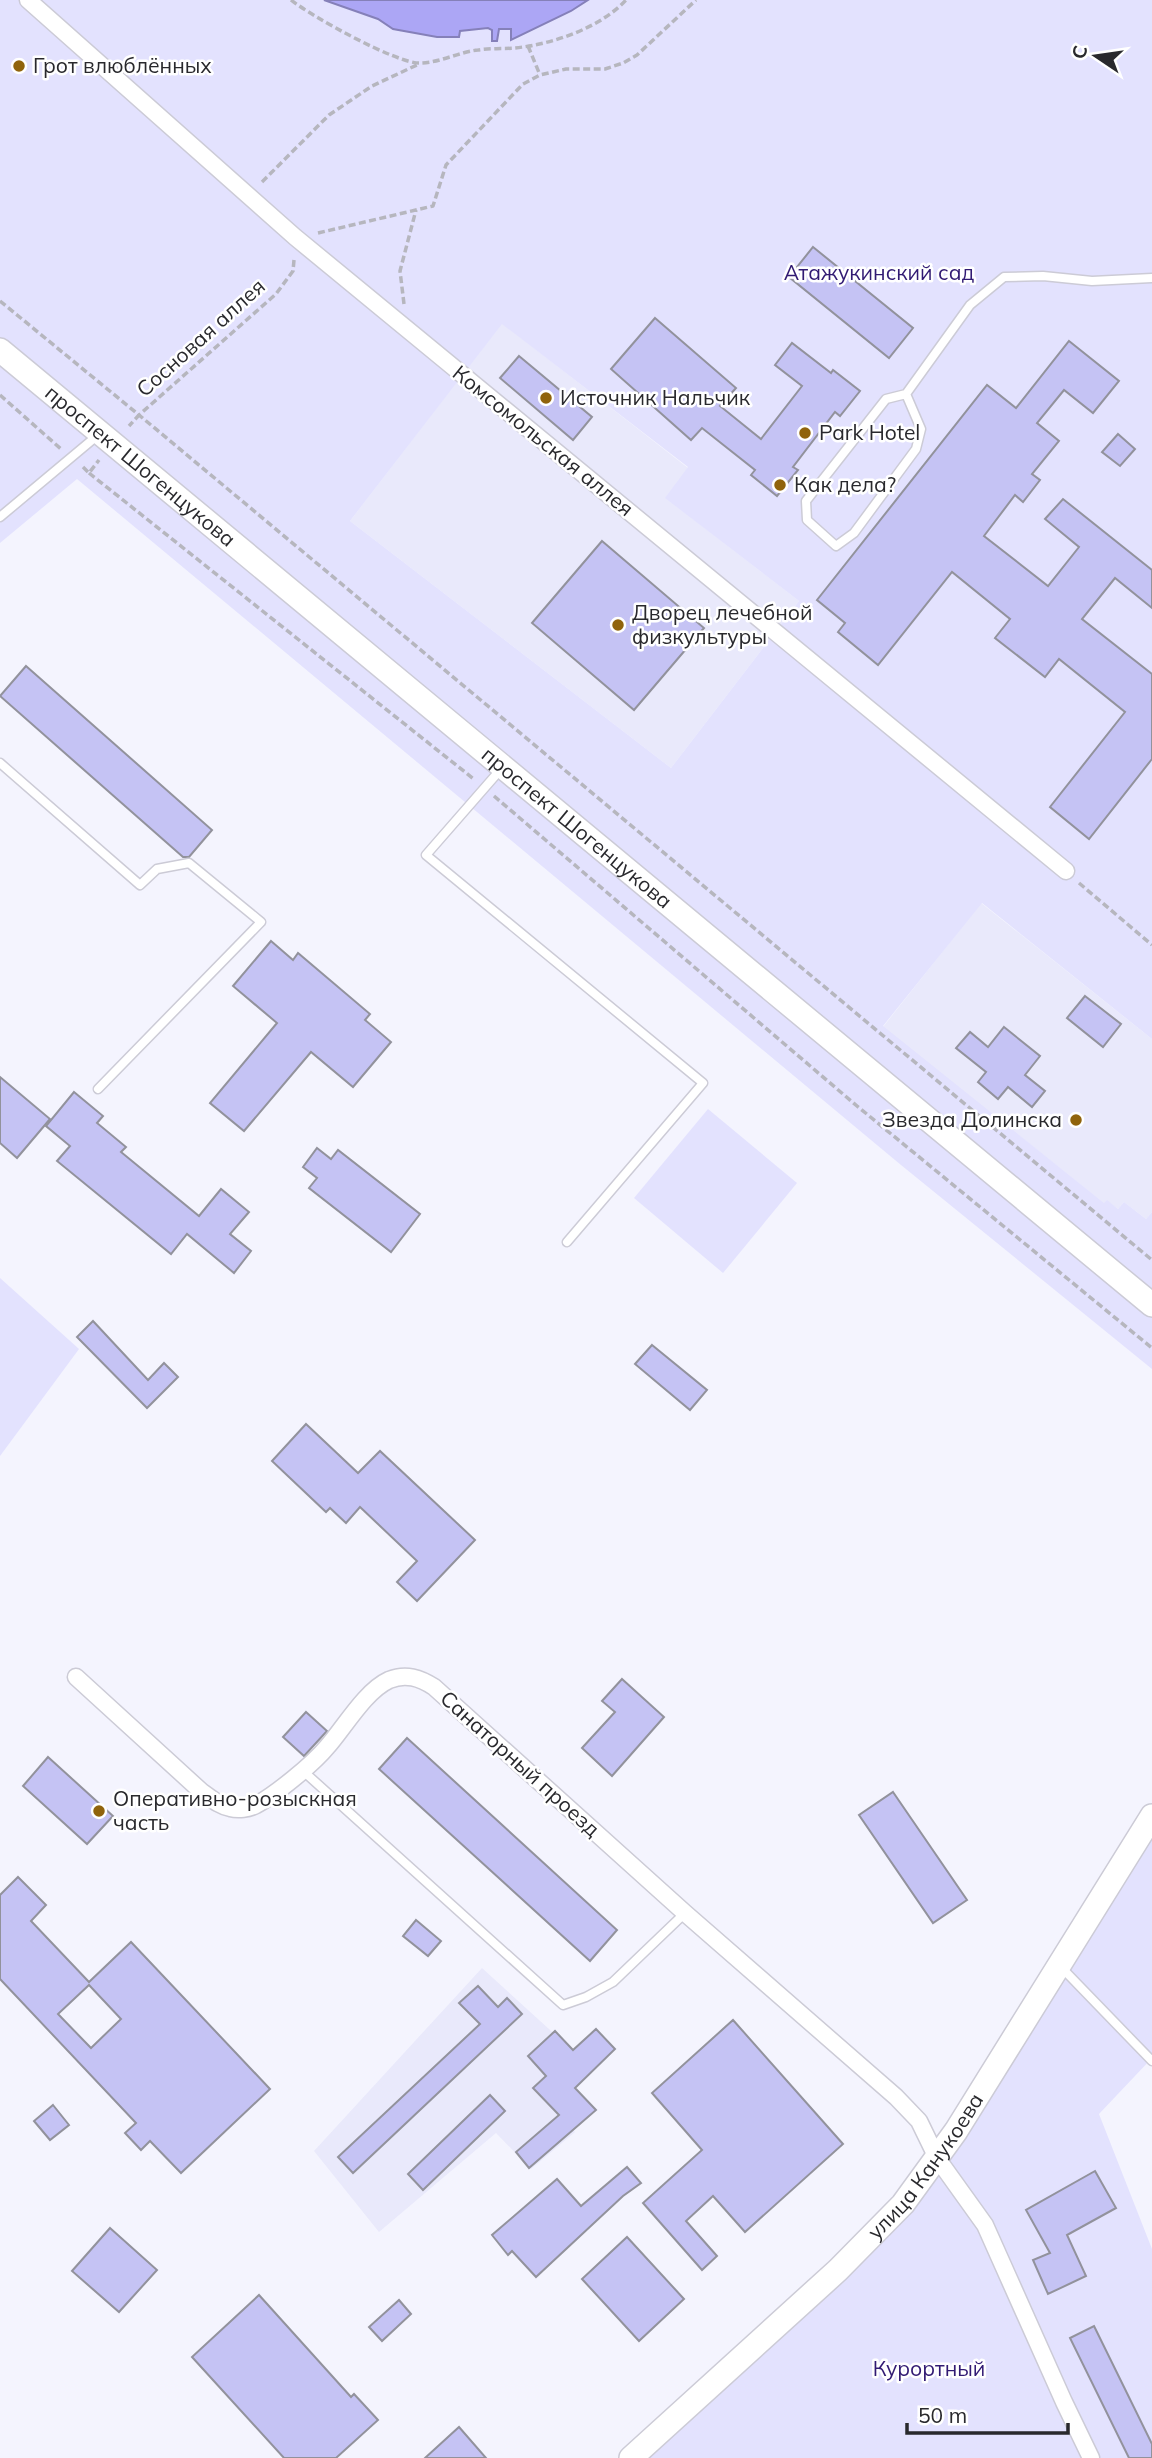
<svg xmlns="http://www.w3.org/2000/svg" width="1152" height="2458" font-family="Mulish,sans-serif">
<rect width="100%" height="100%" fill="#f4f4fe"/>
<g fill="#e9e9fb">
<polygon points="502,323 688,468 666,498 799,601 671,768 350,521"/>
<polygon points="981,903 1152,1039 1152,1212 1146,1219 1124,1202 1118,1209 1107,1201 1105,1204 883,1027"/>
<polygon points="482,1968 572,2050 535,2087 575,2132 531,2169 496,2133 379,2232 314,2151"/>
</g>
<g fill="#e3e2fe" fill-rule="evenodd">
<path d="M0,0h1152v1039l-170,-136 -99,123 221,177 3,-3 11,9 6,-7 22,17 6,-7v157l-251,-204 -824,-686 -77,64zM502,324l186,143 -23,31 134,103 -128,167 -321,-247z"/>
<polygon points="708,1109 797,1183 723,1273 634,1198"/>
<polygon points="0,1278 79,1349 0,1456"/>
<polygon points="1152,1816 1152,2058 1099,2114 1152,2249 1152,2458 631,2458 903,2204"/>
</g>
<polygon fill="#aca6f5" stroke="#8580b9" stroke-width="2" points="324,0 588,0 571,11 511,40 511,29 499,29 497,41 492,41 492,30 488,28 460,31 459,37 437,37 393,29 378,19"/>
<g fill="#c5c3f4" stroke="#92929c" stroke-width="2" fill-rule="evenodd">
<polygon points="813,247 913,328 889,358 789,277"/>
<polygon points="655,318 736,388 720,406 761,439 802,386 775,365 792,343 831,373 833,370 860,391 840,416 835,412 793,467 798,470 777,496 751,475 755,470 702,428 691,440 611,369"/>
<polygon points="1069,341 1119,381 1093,413 1064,390 1037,423 1059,441 1032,474 1040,480 1023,502 1015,495 984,536 1048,586 1079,547 1045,519 1063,499 1152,570 1152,608 1115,578 1082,619 1152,674 1152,759 1089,839 1050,807 1125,712 1059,659 1045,677 995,638 1010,619 952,572 878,665 838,632 845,623 817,600 987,385 1016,408"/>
<polygon points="519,356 592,417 573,440 500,378"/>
<polygon points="1118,434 1135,449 1120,466 1102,452"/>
<polygon points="602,541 704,628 634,710 532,623"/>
<polygon points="26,666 212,830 189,857 183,857 0,696"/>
<polygon points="271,941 293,960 298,953 370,1014 365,1020 391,1042 353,1087 311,1052 244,1131 210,1103 277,1023 233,986"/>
<polygon points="1085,996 1121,1024 1103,1047 1067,1018"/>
<polygon points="1004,1027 1040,1056 1025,1075 1045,1091 1032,1107 1008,1087 998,1099 978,1082 986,1072 956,1048 970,1032 988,1047"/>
<polygon points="0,1077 50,1119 17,1158 0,1143"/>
<polygon points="74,1092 103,1116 97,1123 126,1147 121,1152 199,1216 221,1189 249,1212 230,1234 251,1251 234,1273 187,1234 171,1254 57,1161 70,1146 46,1126"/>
<polygon points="317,1148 331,1159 338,1150 420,1214 391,1252 309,1188 317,1178 303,1167"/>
<polygon points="93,1321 148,1380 164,1363 178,1377 147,1408 77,1337"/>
<polygon points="652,1345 707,1390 690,1410 635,1364"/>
<polygon points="306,1424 358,1473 380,1451 475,1540 417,1601 397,1582 417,1561 360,1507 346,1523 330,1508 326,1512 272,1461"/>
<polygon points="622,1679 664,1717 612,1776 582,1748 615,1712 602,1701"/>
<polygon points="306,1712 327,1731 304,1756 283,1737"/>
<polygon points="407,1738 617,1930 590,1961 379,1769"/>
<polygon points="48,1757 113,1816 87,1844 23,1786"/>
<polygon points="893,1792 967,1900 933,1923 859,1815"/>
<path d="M18,1877l28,28 -15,16 58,61 42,-40 139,147 -89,84 -31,-32 -9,9 -16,-17 11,-10 -136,-144v-84zM89,1985l32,34 -30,29 -33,-34z"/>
<polygon points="416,1920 441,1941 428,1956 403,1936"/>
<polygon points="478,1986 498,2007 507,1998 522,2014 353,2173 338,2157 480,2024 459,2003"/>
<polygon points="733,2020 843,2144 745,2232 713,2196 686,2221 717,2256 702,2270 643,2203 702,2150 652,2093"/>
<polygon points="596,2029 615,2049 575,2088 596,2110 529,2168 516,2152 559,2115 533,2088 546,2076 528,2056 555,2031 573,2050"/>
<polygon points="490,2095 505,2111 423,2190 408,2174"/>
<polygon points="53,2105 69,2125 50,2140 34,2121"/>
<polygon points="627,2167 641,2183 623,2196 536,2277 512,2251 508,2255 492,2235 557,2179 581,2206"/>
<polygon points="1095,2171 1116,2208 1067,2235 1086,2276 1048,2294 1033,2260 1050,2253 1026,2210"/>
<polygon points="110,2228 157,2270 119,2312 72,2271"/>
<polygon points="627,2237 684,2299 639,2341 582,2279"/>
<polygon points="259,2295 351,2397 354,2394 378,2420 336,2458 284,2458 192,2357"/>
<polygon points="399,2300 411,2314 382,2341 369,2327"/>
<polygon points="1094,2326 1152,2444 1152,2458 1129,2458 1070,2338"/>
<polygon points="459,2427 486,2458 425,2458"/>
</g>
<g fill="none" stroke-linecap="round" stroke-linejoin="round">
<g stroke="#cccbd6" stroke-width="11">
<g id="lane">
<polyline points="906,394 921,429 916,449 854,533 836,546 807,520 806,501 886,399 906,394 970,305 1004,277 1043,276 1092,281 1152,278"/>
<polyline points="0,517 98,435"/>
<polyline points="0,763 140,885 157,869 189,863 261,922 98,1089"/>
<polyline points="501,769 426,855 703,1083 567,1242"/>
<polyline points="302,1770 563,2005 586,1997 613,1982 685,1913"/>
<polyline points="1062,1968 1152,2061"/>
</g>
</g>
<g stroke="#cccbd6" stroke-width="19">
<g id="street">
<polyline points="28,0 295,237 1066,871"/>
<path d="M76,1677l126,115c9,6 17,14 28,16 8,2 19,1 26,-3 19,-10 57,-41 71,-58 17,-19 38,-56 62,-67 17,-7 31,-2 45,7l251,226 211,184 23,24 18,37 48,67 79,177 27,56"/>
</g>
</g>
<g stroke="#cccbd6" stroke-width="26">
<g id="secondary">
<path id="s1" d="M0,350l1152,955"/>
<path id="s2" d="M631,2458l207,-188 65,-66 53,-73 196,-315"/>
</g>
</g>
<g stroke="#b6b6be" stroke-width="3.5" stroke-dasharray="7 3.5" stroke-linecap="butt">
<path d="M291,0c20,16 106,64 129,63 19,0 39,-11 58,-13 12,-2 25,-1 37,-2 38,-4 85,-20 111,-48"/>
<polyline points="528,46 540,75"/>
<polyline points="262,182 329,115 372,86 419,64"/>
<polyline points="318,233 433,206 446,165 523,84 540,75 566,69 605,69 623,63 637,55 696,0"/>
<polyline points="294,260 293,271 276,294 139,415 1152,1260"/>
<polyline points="0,301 139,415 129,426"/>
<polyline points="404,304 400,271 416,210"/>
<polyline points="0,395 61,449"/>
<polyline points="83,467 89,473 99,460"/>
<polyline points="89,473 475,780"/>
<polyline points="494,796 857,1106 1152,1348"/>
<polyline points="1079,883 1152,945"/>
</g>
<use href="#lane" stroke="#fff" stroke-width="8"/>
<use href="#street" stroke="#fff" stroke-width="16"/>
<use href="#secondary" stroke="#fff" stroke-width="23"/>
</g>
<g fill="#90630c" stroke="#fff" stroke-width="2.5">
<circle cx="19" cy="66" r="7"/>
<circle cx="546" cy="398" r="7"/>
<circle cx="805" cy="433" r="7"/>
<circle cx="780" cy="485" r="7"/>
<circle cx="618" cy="625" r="7"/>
<circle cx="1076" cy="1120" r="7"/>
<circle cx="99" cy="1811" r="7"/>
</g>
<g text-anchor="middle" stroke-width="5" stroke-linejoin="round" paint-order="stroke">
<g font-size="21" fill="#29292d" stroke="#fff" text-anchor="start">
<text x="33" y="73">Грот влюблённых</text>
<text x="560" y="405">Источник Нальчик</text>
<text x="819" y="440">Park Hotel</text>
<text x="794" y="492">Как дела?</text>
<text x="632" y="620">Дворец лечебной<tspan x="632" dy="24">физкультуры</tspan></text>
<text x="1062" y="1127" text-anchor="end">Звезда Долинска</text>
<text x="113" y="1806">Оперативно-розыскная<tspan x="113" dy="24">часть</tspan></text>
</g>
<g font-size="21" fill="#311a73" stroke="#fff">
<text x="879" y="280">Атажукинский сад</text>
<text x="929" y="2376">Курортный</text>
</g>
<g font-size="21" fill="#29292d" stroke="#fff">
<text transform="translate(201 338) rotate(-42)" y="7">Сосновая аллея</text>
<text transform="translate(543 441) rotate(39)" y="7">Комсомольская аллея</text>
<text dy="7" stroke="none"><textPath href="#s1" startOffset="182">проспект Шогенцукова</textPath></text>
<text dy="7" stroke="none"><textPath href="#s1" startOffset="749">проспект Шогенцукова</textPath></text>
<text transform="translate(520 1764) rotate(42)" y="7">Санаторный проезд</text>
<text dy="7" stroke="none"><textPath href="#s2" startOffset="416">улица Канукоева</textPath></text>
</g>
</g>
<g transform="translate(1096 56) rotate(283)" stroke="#ffffff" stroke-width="5" paint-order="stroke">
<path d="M0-5L12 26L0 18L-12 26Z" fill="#29292d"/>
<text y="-10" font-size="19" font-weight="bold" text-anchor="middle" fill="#29292d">С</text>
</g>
<path d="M907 2423v10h161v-10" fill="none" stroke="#29292d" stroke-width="3.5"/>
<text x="918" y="2423" font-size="21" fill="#29292d" stroke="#ffffff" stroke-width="5" paint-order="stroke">50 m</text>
</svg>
